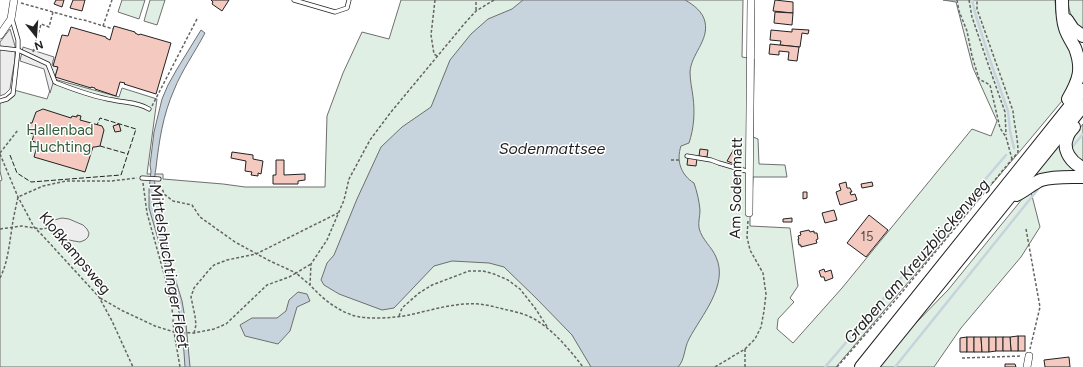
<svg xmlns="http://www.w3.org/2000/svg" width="1083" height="367" font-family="Figtree,sans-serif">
<rect width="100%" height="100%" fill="#fff"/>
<g fill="#e0efe3" stroke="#6f6f6f">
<polygon points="122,0 145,0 139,19 118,12"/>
<polygon points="150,0 165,0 157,25 144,21"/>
<polygon points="401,0 743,0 742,57 754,59 753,137 758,139 759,164 785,165 787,177 753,177 752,199 750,199 750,226 790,228 798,286 790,298 794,302 778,319 777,329 793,343 842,288 972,129 991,136 997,121 973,68 956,2 943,0 1055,0 1056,13 1060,28 1072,54 1075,68 1073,83 1062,101 1021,150 836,367 0,367 0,181 2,180 0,171 0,102 8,100 14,90 47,99 54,79 119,97 122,88 157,99 147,174 163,174 163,179 223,184 245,187 325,187 327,116 343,73 362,32 389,39"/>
<path d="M1068,0h15v30c-9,-7 -15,-18 -15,-30z"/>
<polygon points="1083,124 1083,162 1079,161 1072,150 1071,139"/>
<polygon points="1061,140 1079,170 1026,182"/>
<polygon points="1031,192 1040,227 1021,257 961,328 934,367 879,367 912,327 948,290 1023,198"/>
</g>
<g fill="#ededed" stroke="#6f6f6f">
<polygon points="10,29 15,46 15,60 12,76 10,89 5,94 0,96 0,42"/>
<polygon points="23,47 54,57 52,65 58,67 50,93 44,69 20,61"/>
<polygon points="62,218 69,219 83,225 87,229 89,233 88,237 85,240 80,242 74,241 60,238 53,235 47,227 50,221"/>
</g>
<g fill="#c7d3dd" stroke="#6f6f6f">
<path d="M523,0h162c9,5 18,12 20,22 4,19 -14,32 -15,50 0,8 2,17 3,25 2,15 1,31 -4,46l-8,3c-5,15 0,29 13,37 3,9 5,17 6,27 0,6 -2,12 -1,18 3,12 13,19 17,29 13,28 -15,59 -27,82 -5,9 -4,21 -11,28h-87l-19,-32 -36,-37 -32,-31 -15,-4 -37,-2 -18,5 -40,42 -12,2 -43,-16 -15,-9 -3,-5 6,-17 7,-8 23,-56 24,-52 21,-20 29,-20 19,-47 21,-26 17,-15 24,-10z"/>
<path d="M201,30l4,3c-10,19 -23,37 -31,57 -11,25 -15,51 -18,78 -1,5 -2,13 -1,17 1,5 3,8 5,13l8,57 14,46 4,23 4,43h-5l-3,-43 -5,-20 -28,-96v-18l2,-19 -1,-6 4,-33 8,-33 6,-14 9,-16z"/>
<polygon points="298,292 307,294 310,301 297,307 290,331 278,344 245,336 240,325 252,318 277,318 286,311 289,300"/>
</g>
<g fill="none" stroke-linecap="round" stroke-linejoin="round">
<g stroke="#c7d3dd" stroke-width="2.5">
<polyline points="972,0 976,16 990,60 1008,111 1010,131 1014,148"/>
<polyline points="1072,147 1083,134"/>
<polyline points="825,367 1006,155"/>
<polyline points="895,367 1039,188"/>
</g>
</g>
<g fill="#f3c9c0" stroke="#222">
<polygon points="56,0 64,0 62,7 54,4"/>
<polygon points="73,0 85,0 82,11 70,8"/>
<polygon points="211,0 229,0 222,11 212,4 213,2"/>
<polygon points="775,0 793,2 793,13 773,11"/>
<polygon points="775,12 793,13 792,25 774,23"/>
<polygon points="114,26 135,32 135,33 139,35 140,34 171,43 156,94 124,84 125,83 120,82 116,96 95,89 95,88 91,87 91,88 55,77 58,67 53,66 62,35 68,36 71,27 106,37 106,38 110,40"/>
<polygon points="792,29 809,30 808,34 802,33 800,47 780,45 781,41 770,40 771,30 792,32"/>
<polygon points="770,44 799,47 797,61 788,60 789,52 779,51 779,55 769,54"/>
<polygon points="43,109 71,118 72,116 77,117 77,115 81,116 80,120 102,126 104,130 100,146 95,147 93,147 85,172 34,157 38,143 32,141 34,134 29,133 31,128 28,127 30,123 32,123 36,112"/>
<polygon points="119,124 121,131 115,132 113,126"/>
<polygon points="700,149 708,150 707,157 699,156"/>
<polygon points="734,149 741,153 734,164 727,161"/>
<polygon points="232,152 253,155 253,159 263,161 261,174 258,173 258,176 251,175 252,172 245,171 246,161 231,158"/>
<polygon points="688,157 697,158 696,166 687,165"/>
<polygon points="276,160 284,160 284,175 305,174 305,180 298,181 298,184 273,184 273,175 276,175"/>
<polygon points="846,182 847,188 850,188 852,192 850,192 851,195 855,194 857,200 840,205 836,192 841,190 839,184"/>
<polygon points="872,182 873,186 862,188 861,184"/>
<polygon points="803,192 807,192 807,198 803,199"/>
<polygon points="834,210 837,220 825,223 822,213"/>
<polygon points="869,215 888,230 866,257 847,243"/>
<polygon points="792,218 792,222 783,222 783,219"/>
<polygon points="809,230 810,232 814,231 814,233 817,233 818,239 816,240 817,243 801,247 801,245 799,245 798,239 799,239 798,236 801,235 800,232"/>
<polygon points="824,269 825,272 831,270 833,278 825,281 824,277 821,277 819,271"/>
<rect x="1018" y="336" width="7" height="15"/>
<polygon points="1018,336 1018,351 1011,351 1010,337"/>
<polygon points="967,337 967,352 960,352 960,338"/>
<rect x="967" y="337" width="7" height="15"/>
<polygon points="974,337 981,337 982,352 974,352"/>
<polygon points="981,337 989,337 989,352 982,352"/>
<polygon points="989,337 996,337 996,351 989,352"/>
<rect x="996" y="337" width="7" height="14"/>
<polygon points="1003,337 1010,337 1011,351 1003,351"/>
<polygon points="1069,357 1070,367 1045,367 1044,360"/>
<polygon points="1005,364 1015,364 1016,367 1005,367"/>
</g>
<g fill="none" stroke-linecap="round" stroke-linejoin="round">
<g stroke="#222" stroke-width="5">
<g id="service">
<polyline points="294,0 335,12 347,8 349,0"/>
<path d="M0,48l18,2 30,14 7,18 2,1c18,7 37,14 56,17 13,3 25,2 36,9"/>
<polyline points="0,101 7,99 13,94 18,50 18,40 12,19"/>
<polyline points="687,156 711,160 719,163 750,172"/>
<polyline points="142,178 159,179"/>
</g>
</g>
<g stroke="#222" stroke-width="8">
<g id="minor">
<polyline points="0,35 11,19 14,0"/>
<polyline points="749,213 751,0"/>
<polyline points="1027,367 1029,356"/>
</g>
</g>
<g stroke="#222" stroke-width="14">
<g id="trunk">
<path d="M1062,0c0,9 0,19 3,28 2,7 7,14 10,20 8,21 4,32 -7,51"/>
<polyline points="1067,20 1073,29 1083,36"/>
<path d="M1074,127c-3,3 -6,7 -7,11 -5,13 5,25 16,30"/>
<path d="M1016,195c9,-4 16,-11 25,-15 13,-4 29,-3 42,-3"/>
<polyline points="861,367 1083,90"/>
<polyline points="872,367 1083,106"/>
</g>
</g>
<g stroke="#646464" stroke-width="1.5" stroke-dasharray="3 2" stroke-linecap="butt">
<polyline points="435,0 431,35 434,54 437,56"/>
<path d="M494,0l-18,11 -11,12 -74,89 -21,28 -21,39 -5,21 -17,40 -16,24 -1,21c12,13 25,24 42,30 13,5 43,3 57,0 19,-4 37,-10 57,-11 11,-1 22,1 33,4 12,3 26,5 37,12 19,12 34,30 47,47"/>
<polyline points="957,0 959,11 967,31 972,56 979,79 990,85 1000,128 1006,137 1012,159"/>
<polyline points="969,0 972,17 987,61 1005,112 1006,135"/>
<polyline points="21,3 78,19 84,20 113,29"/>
<polyline points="476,10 476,0"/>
<polyline points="103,26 112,0"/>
<polyline points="33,52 41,24 49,27 53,12"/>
<polyline points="152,106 198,17"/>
<polyline points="0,153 18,130"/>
<polyline points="0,154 18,197 34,227 43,236 99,297 112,321 133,367"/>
<polyline points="671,160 679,160"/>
<polyline points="143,183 147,213 166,281 172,308 174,332 180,367"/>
<polyline points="161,185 164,194 173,201 192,205 200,217 235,242 268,260 296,273 311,264"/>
<polyline points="0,229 22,226 41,229 48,228"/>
<polyline points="1026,229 1040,307 1030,349"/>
<path d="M0,278c8,-16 9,-33 12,-50 1,-10 4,-21 6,-31l25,-11 23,-5h45l26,-3"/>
<polyline points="100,298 123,311 155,326 174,332 194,333 214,329 226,324 267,285 289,277 296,273 310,285"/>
<polyline points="399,316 402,308 419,293 432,285 469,271 483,271 494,274 508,280 520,289 535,308 548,328"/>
<polyline points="194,333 196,325 195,316 191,297 194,288 209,270 214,265 227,260 256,254 338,213"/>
<polyline points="745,349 745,367"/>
<polyline points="962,358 1022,356"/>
<polyline points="715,367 745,349 755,339 761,327 764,311 766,294 763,273 750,250 747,237 748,220"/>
<path d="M837,367l61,-70 120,-145c0,-14 -4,-28 -5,-41l-36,-102v-9"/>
</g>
<use href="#service" stroke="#fff" stroke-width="3.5"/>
<use href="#minor" stroke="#fff" stroke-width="7"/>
<use href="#trunk" stroke="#fff" stroke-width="12"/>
<g stroke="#222" stroke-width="1" stroke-dasharray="5 2" stroke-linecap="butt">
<polyline points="100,146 128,154"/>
<polyline points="10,155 17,173 31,182 121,175 136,129 100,118 97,125"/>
</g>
</g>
<g text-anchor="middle" stroke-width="3" stroke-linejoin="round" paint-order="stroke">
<g font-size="13" fill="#564c4a">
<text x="867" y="241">15</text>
</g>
<g font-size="15" fill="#2f5e38" stroke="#fff">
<text x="60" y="135">Hallenbad<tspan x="60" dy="17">Huchting</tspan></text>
</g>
<g font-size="15" fill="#222" stroke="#fff">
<text transform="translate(736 188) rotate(-89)" y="5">Am Sodenmatt</text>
<text transform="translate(75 253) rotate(50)" y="5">Kloßkampsweg</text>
</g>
<g font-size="16" font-style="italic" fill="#222" stroke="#fff">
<text x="552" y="154">Sodenmattsee</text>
<text transform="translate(916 261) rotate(-49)" y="6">Graben am Kreuzblöckenweg</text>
<text transform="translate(170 266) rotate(80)" y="6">Mittelshuchtinger Fleet</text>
</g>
</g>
<g transform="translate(36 36) rotate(163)" stroke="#ffffff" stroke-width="3" paint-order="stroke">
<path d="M0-3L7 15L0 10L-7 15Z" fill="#222222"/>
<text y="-6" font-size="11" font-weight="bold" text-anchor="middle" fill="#222222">N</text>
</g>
</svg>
